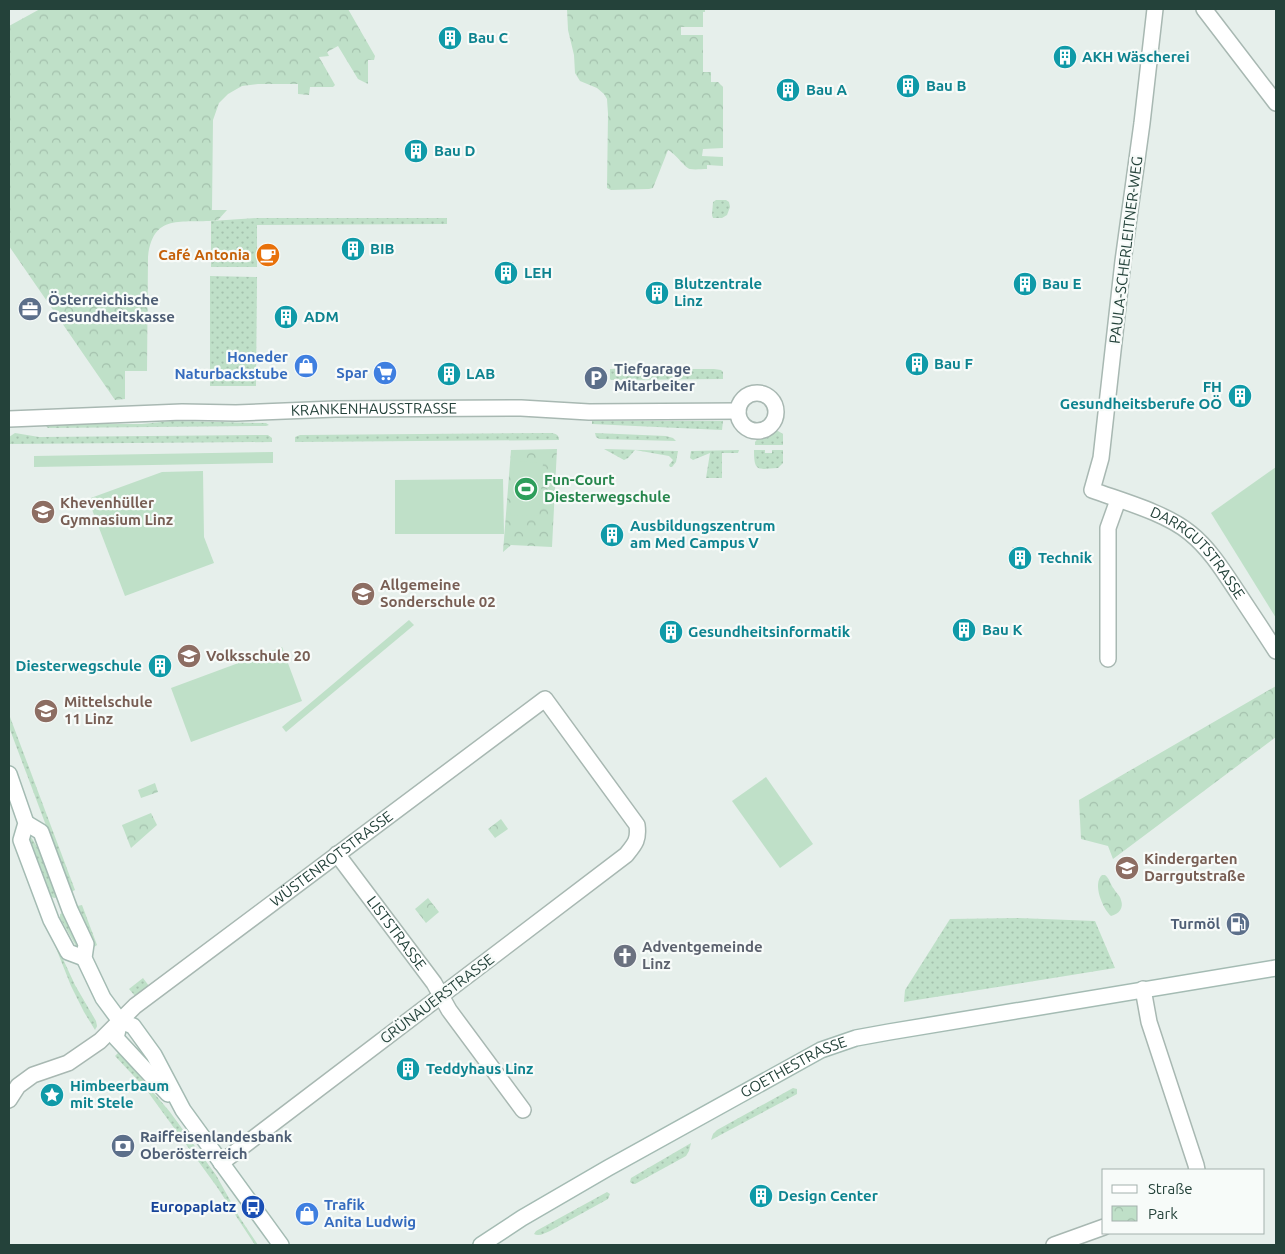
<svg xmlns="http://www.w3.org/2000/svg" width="1285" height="1254" font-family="Ubuntu,sans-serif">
<defs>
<pattern id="grass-dots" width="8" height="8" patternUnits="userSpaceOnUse" patternTransform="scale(1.25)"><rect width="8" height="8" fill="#bfe0c8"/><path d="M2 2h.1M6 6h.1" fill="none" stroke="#a4c1ad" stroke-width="1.8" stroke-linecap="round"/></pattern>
<pattern id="park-crowns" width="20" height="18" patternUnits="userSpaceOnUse" patternTransform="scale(1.25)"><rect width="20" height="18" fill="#bfe0c8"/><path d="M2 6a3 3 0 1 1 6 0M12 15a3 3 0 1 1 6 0" fill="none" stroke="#a4c1ad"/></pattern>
</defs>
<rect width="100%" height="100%" fill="#e6efeb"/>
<g fill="url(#grass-dots)">
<polygon points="716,200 726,200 729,202 730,207 727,215 722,218 713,218 712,215 713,202"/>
<polygon points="257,218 447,218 447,224 257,225 257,267 211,267 211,221"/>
<polygon points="210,276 257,277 256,386 210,386"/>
<polygon points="610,369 714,369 721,370 723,372 723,379 611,380 610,379"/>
<path d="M171,421c32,0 63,2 95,2l3,2 -3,1 -218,2 -2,-2 2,-2h94z"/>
<polygon points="592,421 723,421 722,430 592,424"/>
<path d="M775,431h3l5,3v11h-28v-3c4,-6 14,-6 20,-11z"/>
<polygon points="15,433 39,437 268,435 272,438 272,442 9,444 9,437"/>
<path d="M552,433c4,1 7,2 7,7l-264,2v-5l5,-2z"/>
<polygon points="595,433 666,436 673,438 676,441 599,439 596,437"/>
<polygon points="604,449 678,451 676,462 672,467 670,467 669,465 673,460 669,456 635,450 628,458 624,460"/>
<polygon points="739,450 738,453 722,453 722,478 706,478 710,453 693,460 690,458 691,451"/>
<path d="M754,450h11v3h7v-3h11v13l-5,5c-20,1 -24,5 -24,-18z"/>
<polygon points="9,717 10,717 75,890 71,892 9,727"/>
<polygon points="28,832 42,855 59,897 54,898 50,896 26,834"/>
<polygon points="82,905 97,945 94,947 77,906"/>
<polygon points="65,912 79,945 78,947 76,946 60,918 60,914"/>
<polygon points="1018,918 1095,921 1115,968 904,1002 905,990 950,919"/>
<polygon points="50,933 51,933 75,985 96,1021 97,1026 95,1030 84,1012 71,986"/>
<polygon points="143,978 149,986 135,996 129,989"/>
<polygon points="119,1052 170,1112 216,1175 240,1218 258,1245 255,1245 217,1187 145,1088 115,1056"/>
<polygon points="793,1088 797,1089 797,1094 711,1140 713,1134 717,1130"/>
<polygon points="691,1143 689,1151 686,1156 635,1184 633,1184 630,1182 631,1178"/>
<path d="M607,1192l3,2 -2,5 -58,32c-5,2 -11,6 -16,3l2,-3z"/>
</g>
<g fill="url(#park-crowns)">
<path d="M40,9h308l27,47 -1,4h-6v24l-10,-5 -20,-33 -11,6 2,4 -10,1 16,28 -2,2h-23l-1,8 -11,-1v-10h-40l-16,2 -14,8 -9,9 -6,17 -1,90h15l-9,10c-32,5 -65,-10 -70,37l-1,114h-22v28l-10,1 -106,-154v-220z"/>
<path d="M567,9h138v3h-2v15h-22v8h22v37h8v10h7l5,5v61l-20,1 -1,7 21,1v9l-16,-1v4c-5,0 -12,1 -17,0 -5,-1 -14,-15 -22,-19l-15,38 -4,1 -38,1 -4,-2 1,-74 -1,-15 -3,-5 -7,-6 -17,-7 -5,-8 -1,-18 -6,-25z"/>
<polygon points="557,449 552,547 511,545 503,552 511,450"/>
<polygon points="1276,686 1276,737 1113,859 1108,846 1081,839 1079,800"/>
<polygon points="155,783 158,792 141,798 138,790"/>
<polygon points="151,813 157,825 131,848 122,825"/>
<polygon points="501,819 508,829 495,838 488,829"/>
<path d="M1102,875h3c5,4 5,9 9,14 2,4 6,6 7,11 3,8 -2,14 -10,16 -8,-7 -19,-32 -9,-41z"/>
<polygon points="428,898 439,912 426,923 415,909"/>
</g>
<g fill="#bfe0c8">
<polygon points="273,452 273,463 34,467 34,456"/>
<polygon points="514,461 543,463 539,516 510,515"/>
<polygon points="1276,467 1276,618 1211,513"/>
<polygon points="203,471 204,537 214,563 125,596 88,499 162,472"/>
<polygon points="503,479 504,534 395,534 395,480"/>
<polygon points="409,620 414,625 286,732 282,727"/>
<polygon points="282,647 302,701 191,742 171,688"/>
<polygon points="766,777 813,844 780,868 732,801"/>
</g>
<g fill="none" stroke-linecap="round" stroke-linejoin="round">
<g stroke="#a8b8b2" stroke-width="18">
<g id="street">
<path id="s1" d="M1155,9l-13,114 -19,138 -22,197 -9,32c30,11 74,23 98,43 20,16 34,39 48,60 13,20 26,39 38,58"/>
<polyline points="1204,9 1276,103"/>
<circle cx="757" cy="412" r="19"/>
<path id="s2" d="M9,419l173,-7 54,1 99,-4 186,-1 68,4 149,-1"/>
<polyline points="1108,659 1108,528 1118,500"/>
<path id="s3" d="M337,854l97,129 15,27 74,100"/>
<polyline points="1143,989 1149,1022 1196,1165 1197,1170"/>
<path id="s4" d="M9,1100l9,-14 15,-11 35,-12 32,-22 35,-35 410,-307 92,126c2,15 -2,19 -11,30l-405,308"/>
<polyline points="1054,1245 1104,1227"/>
</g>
</g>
<g stroke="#a4bbb3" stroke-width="18">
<g id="secondary">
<polyline points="9,774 26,823 21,840 51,920 68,952 84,958"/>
<polyline points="26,823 41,832 70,910 86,944 84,958 103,998 120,1021 133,1026 154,1055 183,1110 281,1245"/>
<polyline points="120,1021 116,1038 168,1094"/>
<path id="s5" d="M481,1245l41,-27 86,-50 213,-118 35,-12 33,-6 387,-64"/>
</g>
</g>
<use href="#street" stroke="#fff" stroke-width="15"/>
<use href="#secondary" stroke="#fff" stroke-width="15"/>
</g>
<defs>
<g id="building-disc" transform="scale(1.25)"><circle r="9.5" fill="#0f9aa8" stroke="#f7fbf9"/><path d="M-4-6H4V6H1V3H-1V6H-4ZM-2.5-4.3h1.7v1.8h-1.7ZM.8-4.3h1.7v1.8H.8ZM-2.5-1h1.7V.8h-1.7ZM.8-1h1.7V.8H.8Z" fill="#fff"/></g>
<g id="cafe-disc" transform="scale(1.25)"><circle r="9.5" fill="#e8710a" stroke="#f7fbf9"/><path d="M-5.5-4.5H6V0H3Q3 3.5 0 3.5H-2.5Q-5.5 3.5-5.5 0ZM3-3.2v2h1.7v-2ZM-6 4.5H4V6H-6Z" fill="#fff"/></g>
<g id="office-disc" transform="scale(1.25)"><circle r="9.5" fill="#5c6f8a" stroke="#f7fbf9"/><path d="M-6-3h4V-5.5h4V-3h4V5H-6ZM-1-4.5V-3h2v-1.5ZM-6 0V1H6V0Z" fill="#fff"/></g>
<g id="shop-disc" transform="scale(1.25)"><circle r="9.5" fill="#3f7fe0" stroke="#f7fbf9"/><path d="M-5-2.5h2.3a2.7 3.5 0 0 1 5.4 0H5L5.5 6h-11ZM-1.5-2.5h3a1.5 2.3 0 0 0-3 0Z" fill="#fff"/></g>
<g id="supermarket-disc" transform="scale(1.25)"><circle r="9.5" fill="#3f7fe0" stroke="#f7fbf9"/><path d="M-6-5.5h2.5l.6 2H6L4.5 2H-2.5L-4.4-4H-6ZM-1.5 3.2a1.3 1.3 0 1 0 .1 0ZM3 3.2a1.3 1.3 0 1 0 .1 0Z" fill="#fff"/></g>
<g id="parking-disc" transform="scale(1.25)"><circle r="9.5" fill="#5c6f8a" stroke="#f7fbf9"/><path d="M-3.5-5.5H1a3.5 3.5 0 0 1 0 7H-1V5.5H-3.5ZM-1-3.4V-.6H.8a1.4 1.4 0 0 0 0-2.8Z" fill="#fff"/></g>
<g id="stadium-disc" transform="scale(1.25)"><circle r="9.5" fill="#2e9e5b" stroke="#f7fbf9"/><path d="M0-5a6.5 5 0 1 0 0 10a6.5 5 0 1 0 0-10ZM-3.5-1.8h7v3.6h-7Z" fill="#fff"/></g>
<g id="school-disc" transform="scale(1.25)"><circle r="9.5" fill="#8d6e63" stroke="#f7fbf9"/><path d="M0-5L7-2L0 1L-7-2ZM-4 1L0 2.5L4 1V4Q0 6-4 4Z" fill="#fff"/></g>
<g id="fuel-disc" transform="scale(1.25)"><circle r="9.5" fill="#5c6f8a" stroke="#f7fbf9"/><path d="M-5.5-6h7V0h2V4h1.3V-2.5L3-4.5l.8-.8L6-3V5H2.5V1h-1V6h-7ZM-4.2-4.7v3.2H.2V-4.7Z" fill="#fff"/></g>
<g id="church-disc" transform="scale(1.25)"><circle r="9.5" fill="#6b7280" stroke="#f7fbf9"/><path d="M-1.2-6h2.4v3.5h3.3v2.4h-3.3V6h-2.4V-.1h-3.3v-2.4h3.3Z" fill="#fff"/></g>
<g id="sight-disc" transform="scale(1.25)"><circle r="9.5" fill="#0f9aa8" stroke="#f7fbf9"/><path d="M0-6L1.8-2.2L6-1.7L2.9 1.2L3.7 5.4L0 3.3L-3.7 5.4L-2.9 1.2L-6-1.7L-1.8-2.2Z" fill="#fff"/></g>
<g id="bank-disc" transform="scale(1.25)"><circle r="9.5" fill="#5c6f8a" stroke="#f7fbf9"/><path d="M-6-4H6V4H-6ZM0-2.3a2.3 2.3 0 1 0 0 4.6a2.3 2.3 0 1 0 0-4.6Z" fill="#fff"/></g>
<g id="bus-disc" transform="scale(1.25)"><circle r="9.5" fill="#1a4fb4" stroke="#f7fbf9"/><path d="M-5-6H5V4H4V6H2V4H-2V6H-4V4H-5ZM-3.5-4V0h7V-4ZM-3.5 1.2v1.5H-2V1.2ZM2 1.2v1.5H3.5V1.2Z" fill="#fff"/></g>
</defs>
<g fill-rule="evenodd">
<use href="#building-disc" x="450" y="38"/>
<use href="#building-disc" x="1065" y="57"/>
<use href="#building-disc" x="908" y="86"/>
<use href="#building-disc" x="788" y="90"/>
<use href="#building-disc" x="416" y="151"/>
<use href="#building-disc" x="353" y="249"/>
<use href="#cafe-disc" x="268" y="255"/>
<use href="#building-disc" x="506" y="273"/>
<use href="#building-disc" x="1025" y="284"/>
<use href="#building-disc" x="657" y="293"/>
<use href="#office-disc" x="30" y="309"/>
<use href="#building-disc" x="286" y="317"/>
<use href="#building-disc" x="917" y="364"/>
<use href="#shop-disc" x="306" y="366"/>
<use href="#supermarket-disc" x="385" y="373"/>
<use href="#building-disc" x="449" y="374"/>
<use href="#parking-disc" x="596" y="378"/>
<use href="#building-disc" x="1240" y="396"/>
<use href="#stadium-disc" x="526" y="489"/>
<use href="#school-disc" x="43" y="512"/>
<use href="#building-disc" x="612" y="535"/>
<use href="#building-disc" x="1020" y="558"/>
<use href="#school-disc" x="363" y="594"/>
<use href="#building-disc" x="964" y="630"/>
<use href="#building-disc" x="671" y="632"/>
<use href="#school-disc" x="189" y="656"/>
<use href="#building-disc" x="160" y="666"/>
<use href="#school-disc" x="46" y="711"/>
<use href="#school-disc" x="1127" y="868"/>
<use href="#fuel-disc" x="1238" y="924"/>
<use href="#church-disc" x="625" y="956"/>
<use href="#building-disc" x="408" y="1069"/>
<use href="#sight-disc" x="52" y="1095"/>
<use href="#bank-disc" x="123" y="1146"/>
<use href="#building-disc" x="761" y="1196"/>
<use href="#bus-disc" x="253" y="1207"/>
<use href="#shop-disc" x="307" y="1214"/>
</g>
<g text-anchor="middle" stroke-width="4.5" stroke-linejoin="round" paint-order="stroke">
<g font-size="15" font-weight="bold" fill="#0d838f" stroke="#f7fbf9" text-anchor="start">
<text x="468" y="43">Bau C</text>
<text x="1082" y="62">AKH Wäscherei</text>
<text x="926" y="91">Bau B</text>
<text x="806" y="95">Bau A</text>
<text x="434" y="156">Bau D</text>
<text x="370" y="254">BIB</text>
<text x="524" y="278">LEH</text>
<text x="674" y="289">Blutzentrale<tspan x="674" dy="17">Linz</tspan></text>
<text x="1042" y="289">Bau E</text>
<text x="304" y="322">ADM</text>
<text x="934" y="369">Bau F</text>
<text x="466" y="379">LAB</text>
<text x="1222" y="392" text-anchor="end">FH<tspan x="1222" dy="17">Gesundheitsberufe OÖ</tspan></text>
<text x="630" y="531">Ausbildungszentrum<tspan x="630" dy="17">am Med Campus V</tspan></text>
<text x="1038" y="563">Technik</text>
<text x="982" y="635">Bau K</text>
<text x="688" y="637">Gesundheitsinformatik</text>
<text x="142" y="671" text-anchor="end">Diesterwegschule</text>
<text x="426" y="1074">Teddyhaus Linz</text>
<text x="70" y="1091">Himbeerbaum<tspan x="70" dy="17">mit Stele</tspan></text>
<text x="778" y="1201">Design Center</text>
</g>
<g font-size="15" fill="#24423a" stroke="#f7fbf9">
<text transform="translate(1126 250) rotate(-83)" y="5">PAULA-SCHERLEITNER-WEG</text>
<text dy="5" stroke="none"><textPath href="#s2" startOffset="365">KRANKENHAUSSTRASSE</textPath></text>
<text dy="5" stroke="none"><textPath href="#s1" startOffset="612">DARRGUTSTRASSE</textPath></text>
<text dy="5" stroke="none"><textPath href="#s4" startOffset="406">WÜSTENROTSTRASSE</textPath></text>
<text dy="5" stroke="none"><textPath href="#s3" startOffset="99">LISTSTRASSE</textPath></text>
<text transform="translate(437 999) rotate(-37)" y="5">GRÜNAUERSTRASSE</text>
<text dy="5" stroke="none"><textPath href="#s5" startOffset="360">GOETHESTRASSE</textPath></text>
</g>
<g font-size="15" font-weight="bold" fill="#c56008" stroke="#f7fbf9" text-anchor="end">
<text x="250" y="260">Café Antonia</text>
</g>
<g font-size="15" font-weight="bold" fill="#4e5e75" stroke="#f7fbf9" text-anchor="start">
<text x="48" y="305">Österreichische<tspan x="48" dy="17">Gesundheitskasse</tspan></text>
<text x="614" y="374">Tiefgarage<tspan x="614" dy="17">Mitarbeiter</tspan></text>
<text x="1220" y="929" text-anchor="end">Turmöl</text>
<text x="140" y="1142">Raiffeisenlandesbank<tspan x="140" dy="17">Oberösterreich</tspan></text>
</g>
<g font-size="15" font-weight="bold" fill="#366cbe" stroke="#f7fbf9" text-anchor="end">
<text x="288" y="362">Honeder<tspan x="288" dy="17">Naturbackstube</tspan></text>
<text x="368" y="378">Spar</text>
<text x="324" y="1210" text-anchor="start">Trafik<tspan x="324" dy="17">Anita Ludwig</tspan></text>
</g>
<g font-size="15" font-weight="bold" fill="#27864d" stroke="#f7fbf9" text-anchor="start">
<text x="544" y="485">Fun-Court<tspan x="544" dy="17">Diesterwegschule</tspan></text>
</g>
<g font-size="15" font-weight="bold" fill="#785e54" stroke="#f7fbf9" text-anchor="start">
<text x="60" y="508">Khevenhüller<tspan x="60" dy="17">Gymnasium Linz</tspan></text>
<text x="380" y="590">Allgemeine<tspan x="380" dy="17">Sonderschule 02</tspan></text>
<text x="206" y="661">Volksschule 20</text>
<text x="64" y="707">Mittelschule<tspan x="64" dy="17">11 Linz</tspan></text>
<text x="1144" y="864">Kindergarten<tspan x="1144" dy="17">Darrgutstraße</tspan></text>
</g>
<g font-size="15" font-weight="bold" fill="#5b616d" stroke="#f7fbf9" text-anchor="start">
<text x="642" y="952">Adventgemeinde<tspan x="642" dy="17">Linz</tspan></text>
</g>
<g font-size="15" font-weight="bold" fill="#164399" stroke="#f7fbf9" text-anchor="end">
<text x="236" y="1212">Europaplatz</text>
</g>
</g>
<rect width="1285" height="1254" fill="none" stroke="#24423a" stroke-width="20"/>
<rect x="1102" y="1169" width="162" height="65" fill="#f7fbf9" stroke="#a3b1ad"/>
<rect x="1112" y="1185" width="25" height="8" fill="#ffffff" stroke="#a3b1ad"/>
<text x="1148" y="1194" font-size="15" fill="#24423a">Straße</text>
<rect x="1112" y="1206" width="25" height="15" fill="url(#park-crowns)" stroke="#a3b1ad"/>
<text x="1148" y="1219" font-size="15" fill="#24423a">Park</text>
</svg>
